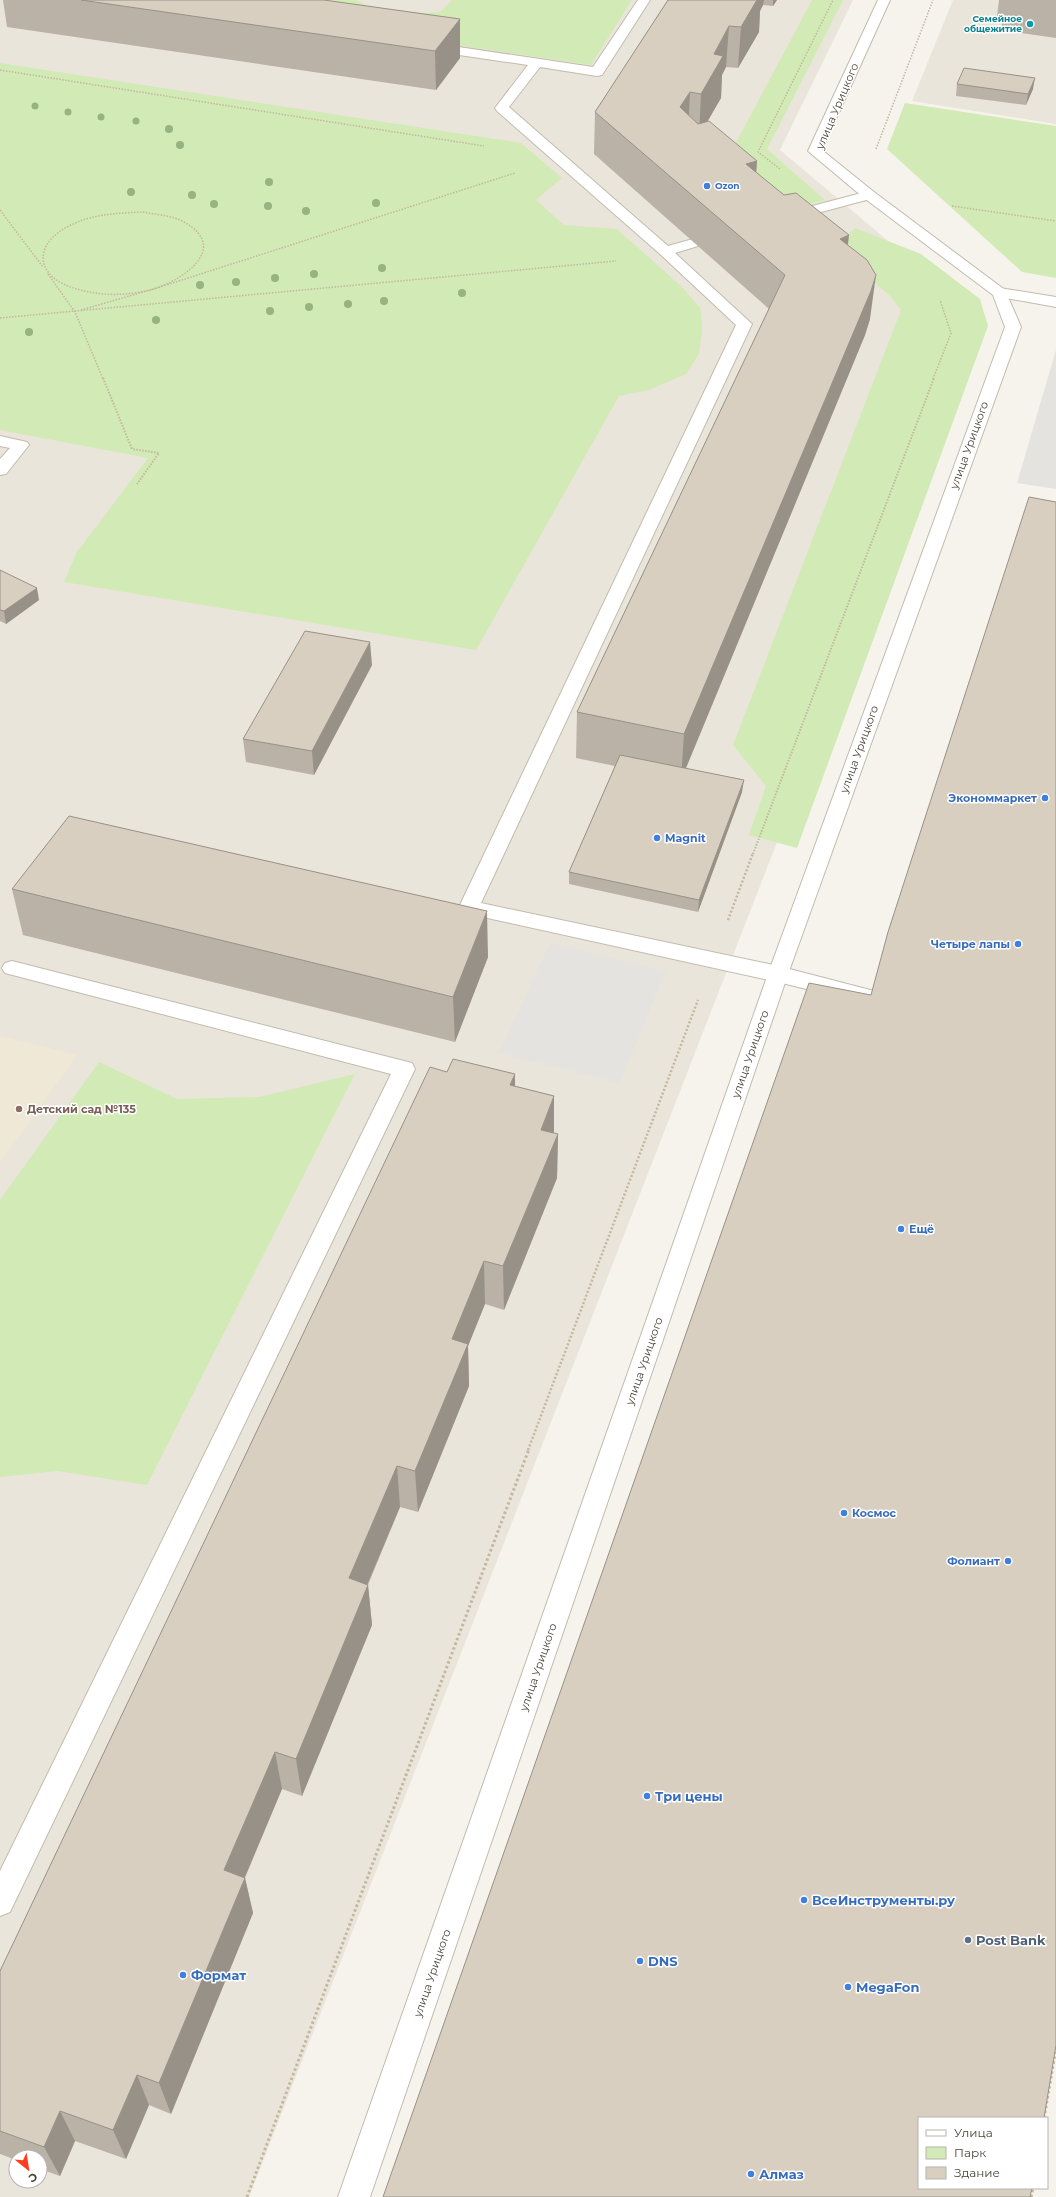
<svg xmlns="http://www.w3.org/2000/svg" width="1056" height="2197" font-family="Montserrat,sans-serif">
<rect width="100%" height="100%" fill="#f6f3ec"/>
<g fill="#eae5da" fill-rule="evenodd">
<path d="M0,0h853l-73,150 201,169 -732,1878h-249zM16,2157h24v24h-24z"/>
<polygon points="953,0 1056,0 1056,124 912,101"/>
</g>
<polygon fill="#efe8d6" points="0,1036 77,1055 0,1163"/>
<g fill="#d2eab5">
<path d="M155,0h200c29,14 54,14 85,12l12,-12h180l-41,65z"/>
<polygon points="812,0 843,0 767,149 825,200 794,208 731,152"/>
<polygon points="0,63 521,143 562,178 536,200 564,225 617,229 681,286 701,309 702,331 699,354 686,374 649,390 619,396 476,650 64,582 77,552 148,458 0,430"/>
<polygon points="905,103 1056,126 1056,278 1022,272 887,149"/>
<polygon points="855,228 921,254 980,299 988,326 797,848 749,835 766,786 733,745 901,310 889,295 834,248"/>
<polygon points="99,1062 177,1099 259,1097 355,1074 147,1485 58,1471 0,1477 0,1200"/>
</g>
<g fill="#e5e3e0">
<polygon points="1056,350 1056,489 1017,483"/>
<polygon points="550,943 666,971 620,1083 499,1053"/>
</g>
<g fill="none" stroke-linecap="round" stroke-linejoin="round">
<g stroke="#c2bbae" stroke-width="2">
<g id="service">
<polygon points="638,0 650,0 602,75 597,76 540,67 509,107 668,246 693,239 698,240 700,243 698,246 675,253 752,324 481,903 778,966 878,992 882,997 878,1002 871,1005 778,982 469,914 462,912 459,907 736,325 660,254 497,111 495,108 528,65 432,51 425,47 432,43 593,67"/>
<polygon points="869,191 876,195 874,198 787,221 782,220 780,217 782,214"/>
<polygon points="1000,288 1056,297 1056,307 995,296 992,293 995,290"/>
<polygon points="0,436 27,442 29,445 6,474 0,475 0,459 10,448 0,446"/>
<polygon points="12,961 404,1061 412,1063 415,1069 10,1912 0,1916 0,1871 391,1074 5,973 2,968 5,963"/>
</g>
</g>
<g stroke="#c2bbae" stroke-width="2">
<polygon id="minor" points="878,0 890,0 822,150 874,192 1005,290 1021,327 788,974 370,2197 338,2197 768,974 1005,327 993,295 864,198 808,151"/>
</g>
<g stroke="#c4b79f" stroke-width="1.5" stroke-dasharray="1.5 1.5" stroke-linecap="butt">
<polyline points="0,70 484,146"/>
<polyline points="876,149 933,0"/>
<polyline points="780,169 758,152 833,0"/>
<polyline points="952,206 1056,221"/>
<polyline points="0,210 43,267"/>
<path d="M143,212c13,3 29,3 41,10 48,27 -4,60 -34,68 -23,6 -50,6 -73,-1 -42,-11 -46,-45 -6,-64 22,-11 48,-12 72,-13z"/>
<polyline points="48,274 75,312 103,379"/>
<polyline points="81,310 157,288 515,173"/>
<polyline points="0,318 616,261"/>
<polyline points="933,379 951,333 940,300"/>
</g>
<g stroke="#c4b79f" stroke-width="2" stroke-dasharray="1.5 1.5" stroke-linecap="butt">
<polyline points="103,378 132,449 159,453 137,484"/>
<polyline points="753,854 934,378"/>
</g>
<g stroke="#c4b79f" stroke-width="2.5" stroke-dasharray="2 2" stroke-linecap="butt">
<polyline points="728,920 753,853"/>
<polyline points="528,1450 698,1000"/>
</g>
<g stroke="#c4b79f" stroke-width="3" stroke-dasharray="2.5 2.5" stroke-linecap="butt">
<polyline points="1044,2118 1056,2048"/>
<polyline points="247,2197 529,1449"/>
<polyline points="1031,2197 1033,2188"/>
</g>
<use href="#service" fill="#fff" fill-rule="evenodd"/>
<use href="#minor" fill="#fff" fill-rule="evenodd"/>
</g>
<g fill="#97b381">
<circle cx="35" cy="106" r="3.5"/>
<circle cx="68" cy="112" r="3.5"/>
<circle cx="101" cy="117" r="3.5"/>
<circle cx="136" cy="121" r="3.5"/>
<circle cx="169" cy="129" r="4"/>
<circle cx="180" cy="145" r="4"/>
<circle cx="269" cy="182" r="4"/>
<circle cx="131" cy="192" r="4"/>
<circle cx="192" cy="195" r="4"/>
<circle cx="376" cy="203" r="4"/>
<circle cx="214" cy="204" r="4"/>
<circle cx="268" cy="206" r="4"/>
<circle cx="306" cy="211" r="4"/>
<circle cx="382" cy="268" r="4"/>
<circle cx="314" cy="274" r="4"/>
<circle cx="275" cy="278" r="4"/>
<circle cx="236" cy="282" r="4"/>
<circle cx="200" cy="285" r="4"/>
<circle cx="462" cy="293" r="4"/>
<circle cx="384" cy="301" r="4"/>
<circle cx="348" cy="304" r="4"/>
<circle cx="309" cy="307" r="4"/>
<circle cx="270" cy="311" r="4"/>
<circle cx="156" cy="320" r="4"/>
<circle cx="29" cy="332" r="4"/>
</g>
<g fill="#bab2a6">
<polygon points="3,0 324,0 460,19 460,58 436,90 7,27"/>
<polygon points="668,0 777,0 773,6 763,5 760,11 759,32 738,68 726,67 722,75 721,98 707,122 757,161 756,173 784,195 848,245 870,319 865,335 686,768 742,792 698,912 569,884 569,872 615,766 576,758 577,712 769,309 594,154 595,112"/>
<polygon points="999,0 1056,0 1056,38 1001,30 1003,17 997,16"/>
<polygon points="957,84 1033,89 1026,105 956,96"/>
<polygon points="0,570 39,600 6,624 0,621"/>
<polygon points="372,665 314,775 246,762 243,739"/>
<polygon points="12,889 488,957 455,1042 23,935"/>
<polygon points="447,1072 515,1086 554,1096 554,1133 558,1134 557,1178 504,1310 485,1304 468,1346 469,1386 418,1512 400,1507 368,1585 372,1625 302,1796 282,1789 245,1878 253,1913 171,2114 149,2105 126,2159 75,2141 60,2176 40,2169 40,2157 16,2157 16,2160 0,2154 0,1971"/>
</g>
<g fill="#979187">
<polygon points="752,0 764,0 763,5 760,11 759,32 738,68 741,27"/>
<polygon points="773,0 777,0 773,6"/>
<polygon points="460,19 460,58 436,90 435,51"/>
<polygon points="729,26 726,67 722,75 721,98 699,136 701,94 714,54"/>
<polygon points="1035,78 1033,89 1026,105 1028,94"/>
<polygon points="690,92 688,134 680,107"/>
<polygon points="757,161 754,203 746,164"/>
<polygon points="849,235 844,279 840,239"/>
<polygon points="876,275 870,319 865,335 681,780 684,734"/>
<polygon points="37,588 39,600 6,624 4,611"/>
<polygon points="370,642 372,665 314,775 312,751"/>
<polygon points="744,780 742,792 698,912 699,900"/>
<polygon points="487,911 488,957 455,1042 453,997"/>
<polygon points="515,1074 515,1119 510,1085"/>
<polygon points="554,1096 554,1141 541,1130"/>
<polygon points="558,1134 557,1178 504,1310 503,1266"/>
<polygon points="484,1261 485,1304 468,1346 469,1386 418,1512 415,1471 452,1339"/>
<polygon points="397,1466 400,1507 353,1618 349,1578"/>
<polygon points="368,1585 372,1625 302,1796 296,1759"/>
<polygon points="275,1752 282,1789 233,1905 224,1870"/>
<polygon points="245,1878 253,1913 171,2114 159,2083"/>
<polygon points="137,2075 149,2105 126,2159 113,2130"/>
<polygon points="60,2111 75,2141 60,2176 44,2147"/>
</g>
<g fill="#d8cfc1" stroke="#979187">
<polygon points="81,0 324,0 460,19 435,51"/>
<polygon points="668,0 757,0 741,27 729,26 714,54 723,56 701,94 690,92 680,107 698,124 709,121 757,161 746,164 784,195 796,193 849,235 840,239 867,260 876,275 871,291 684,734 577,712 785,275 595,112"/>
<polygon points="964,68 1035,78 1028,94 957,84"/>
<polygon points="1029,497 1056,502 1056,2045 1044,2118 919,2118 919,2188 1032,2188 1030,2197 383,2197 809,983 871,995 888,932"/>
<polygon points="0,570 37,588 4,611 0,610"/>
<polygon points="305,631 370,642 312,751 243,739"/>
<polygon points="620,755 744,780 699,900 569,872"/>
<polygon points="69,816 487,911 453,997 12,889"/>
<polygon points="453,1059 515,1074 510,1085 554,1096 541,1130 558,1134 503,1266 484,1261 452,1339 468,1344 415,1471 397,1466 349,1578 368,1585 296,1759 275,1752 224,1870 245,1878 159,2083 137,2075 113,2130 60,2111 44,2147 0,2131 0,1971 430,1067 447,1072"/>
</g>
<circle fill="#0f9aa8" stroke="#fff" stroke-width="1.5" cx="1030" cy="24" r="4"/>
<g fill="#3f7fe0" stroke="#fff" stroke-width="1.5">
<circle cx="707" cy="186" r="4"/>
<circle cx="1045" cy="798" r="4"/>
<circle cx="657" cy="838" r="4"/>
<circle cx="1018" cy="944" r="4"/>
<circle cx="901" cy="1229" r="4"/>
<circle cx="844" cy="1513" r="4"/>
<circle cx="1008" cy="1561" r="4"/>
<circle cx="647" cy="1796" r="4"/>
<circle cx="804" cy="1900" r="4"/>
<circle cx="640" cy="1961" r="4"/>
<circle cx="183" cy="1975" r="4"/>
<circle cx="848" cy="1987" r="4"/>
<circle cx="751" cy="2174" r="4"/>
</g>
<circle fill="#8d6e63" stroke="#fff" stroke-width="1.5" cx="19" cy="1109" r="4"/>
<circle fill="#5c6f8a" stroke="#fff" stroke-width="1.5" cx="968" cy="1940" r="4"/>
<g text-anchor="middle" stroke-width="3" stroke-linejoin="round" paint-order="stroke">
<g font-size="9" font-weight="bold" fill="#0d838f" stroke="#fff" text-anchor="end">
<text x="1022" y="22">Семейное<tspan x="1022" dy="10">общежитие</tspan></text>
</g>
<g font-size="9" font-weight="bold" fill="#366cbe" stroke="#fff" text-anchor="start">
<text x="715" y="189">Ozon</text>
</g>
<g font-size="11" fill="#4b4439" stroke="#fff">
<text transform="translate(837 106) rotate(-67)" y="4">улица Урицкого</text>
<text transform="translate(969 445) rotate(-70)" y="4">улица Урицкого</text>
<text transform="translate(859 749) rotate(-70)" y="4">улица Урицкого</text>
<text transform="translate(750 1054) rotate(-71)" y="4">улица Урицкого</text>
<text transform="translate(644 1361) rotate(-71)" y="4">улица Урицкого</text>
<text transform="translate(538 1667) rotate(-71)" y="4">улица Урицкого</text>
<text transform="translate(432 1973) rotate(-71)" y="4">улица Урицкого</text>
</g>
<g font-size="11" font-weight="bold" fill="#366cbe" stroke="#fff" text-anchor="end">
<text x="1037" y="802">Экономмаркет</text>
<text x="665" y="842" text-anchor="start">Magnit</text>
<text x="1010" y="948">Четыре лапы</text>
<text x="909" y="1233" text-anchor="start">Ещё</text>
<text x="852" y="1517" text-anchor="start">Космос</text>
<text x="1000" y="1565">Фолиант</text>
</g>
<g font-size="11" font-weight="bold" fill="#785e54" stroke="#fff" text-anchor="start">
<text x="27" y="1113">Детский сад №135</text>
</g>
<g font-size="13" font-weight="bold" fill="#366cbe" stroke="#fff" text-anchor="start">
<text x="655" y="1801">Три цены</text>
<text x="812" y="1905">ВсеИнструменты.ру</text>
<text x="648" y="1966">DNS</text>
<text x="191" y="1980">Формат</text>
<text x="856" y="1992">MegaFon</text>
<text x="759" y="2179">Алмаз</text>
</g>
<g font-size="13" font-weight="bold" fill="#4e5e75" stroke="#fff" text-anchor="start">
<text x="976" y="1945">Post Bank</text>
</g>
</g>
<rect x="918" y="2117" width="130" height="72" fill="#ffffff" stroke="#b7b4b0"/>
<rect x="926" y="2130" width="20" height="6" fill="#ffffff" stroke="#b7b4b0"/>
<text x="954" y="2137" font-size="12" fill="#4b4439">Улица</text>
<rect x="926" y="2147" width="20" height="12" fill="#d2eab5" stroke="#b7b4b0"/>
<text x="954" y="2157" font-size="12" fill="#4b4439">Парк</text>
<rect x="926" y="2167" width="20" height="12" fill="#d8cfc1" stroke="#b7b4b0"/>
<text x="954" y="2177" font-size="12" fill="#4b4439">Здание</text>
<g transform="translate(28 2169) rotate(150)"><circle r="19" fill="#ffffff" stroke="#b7b4b0"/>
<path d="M0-3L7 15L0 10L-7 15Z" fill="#fc3f1d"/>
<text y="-6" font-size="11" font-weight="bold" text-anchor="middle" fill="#4b4439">С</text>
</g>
</svg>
